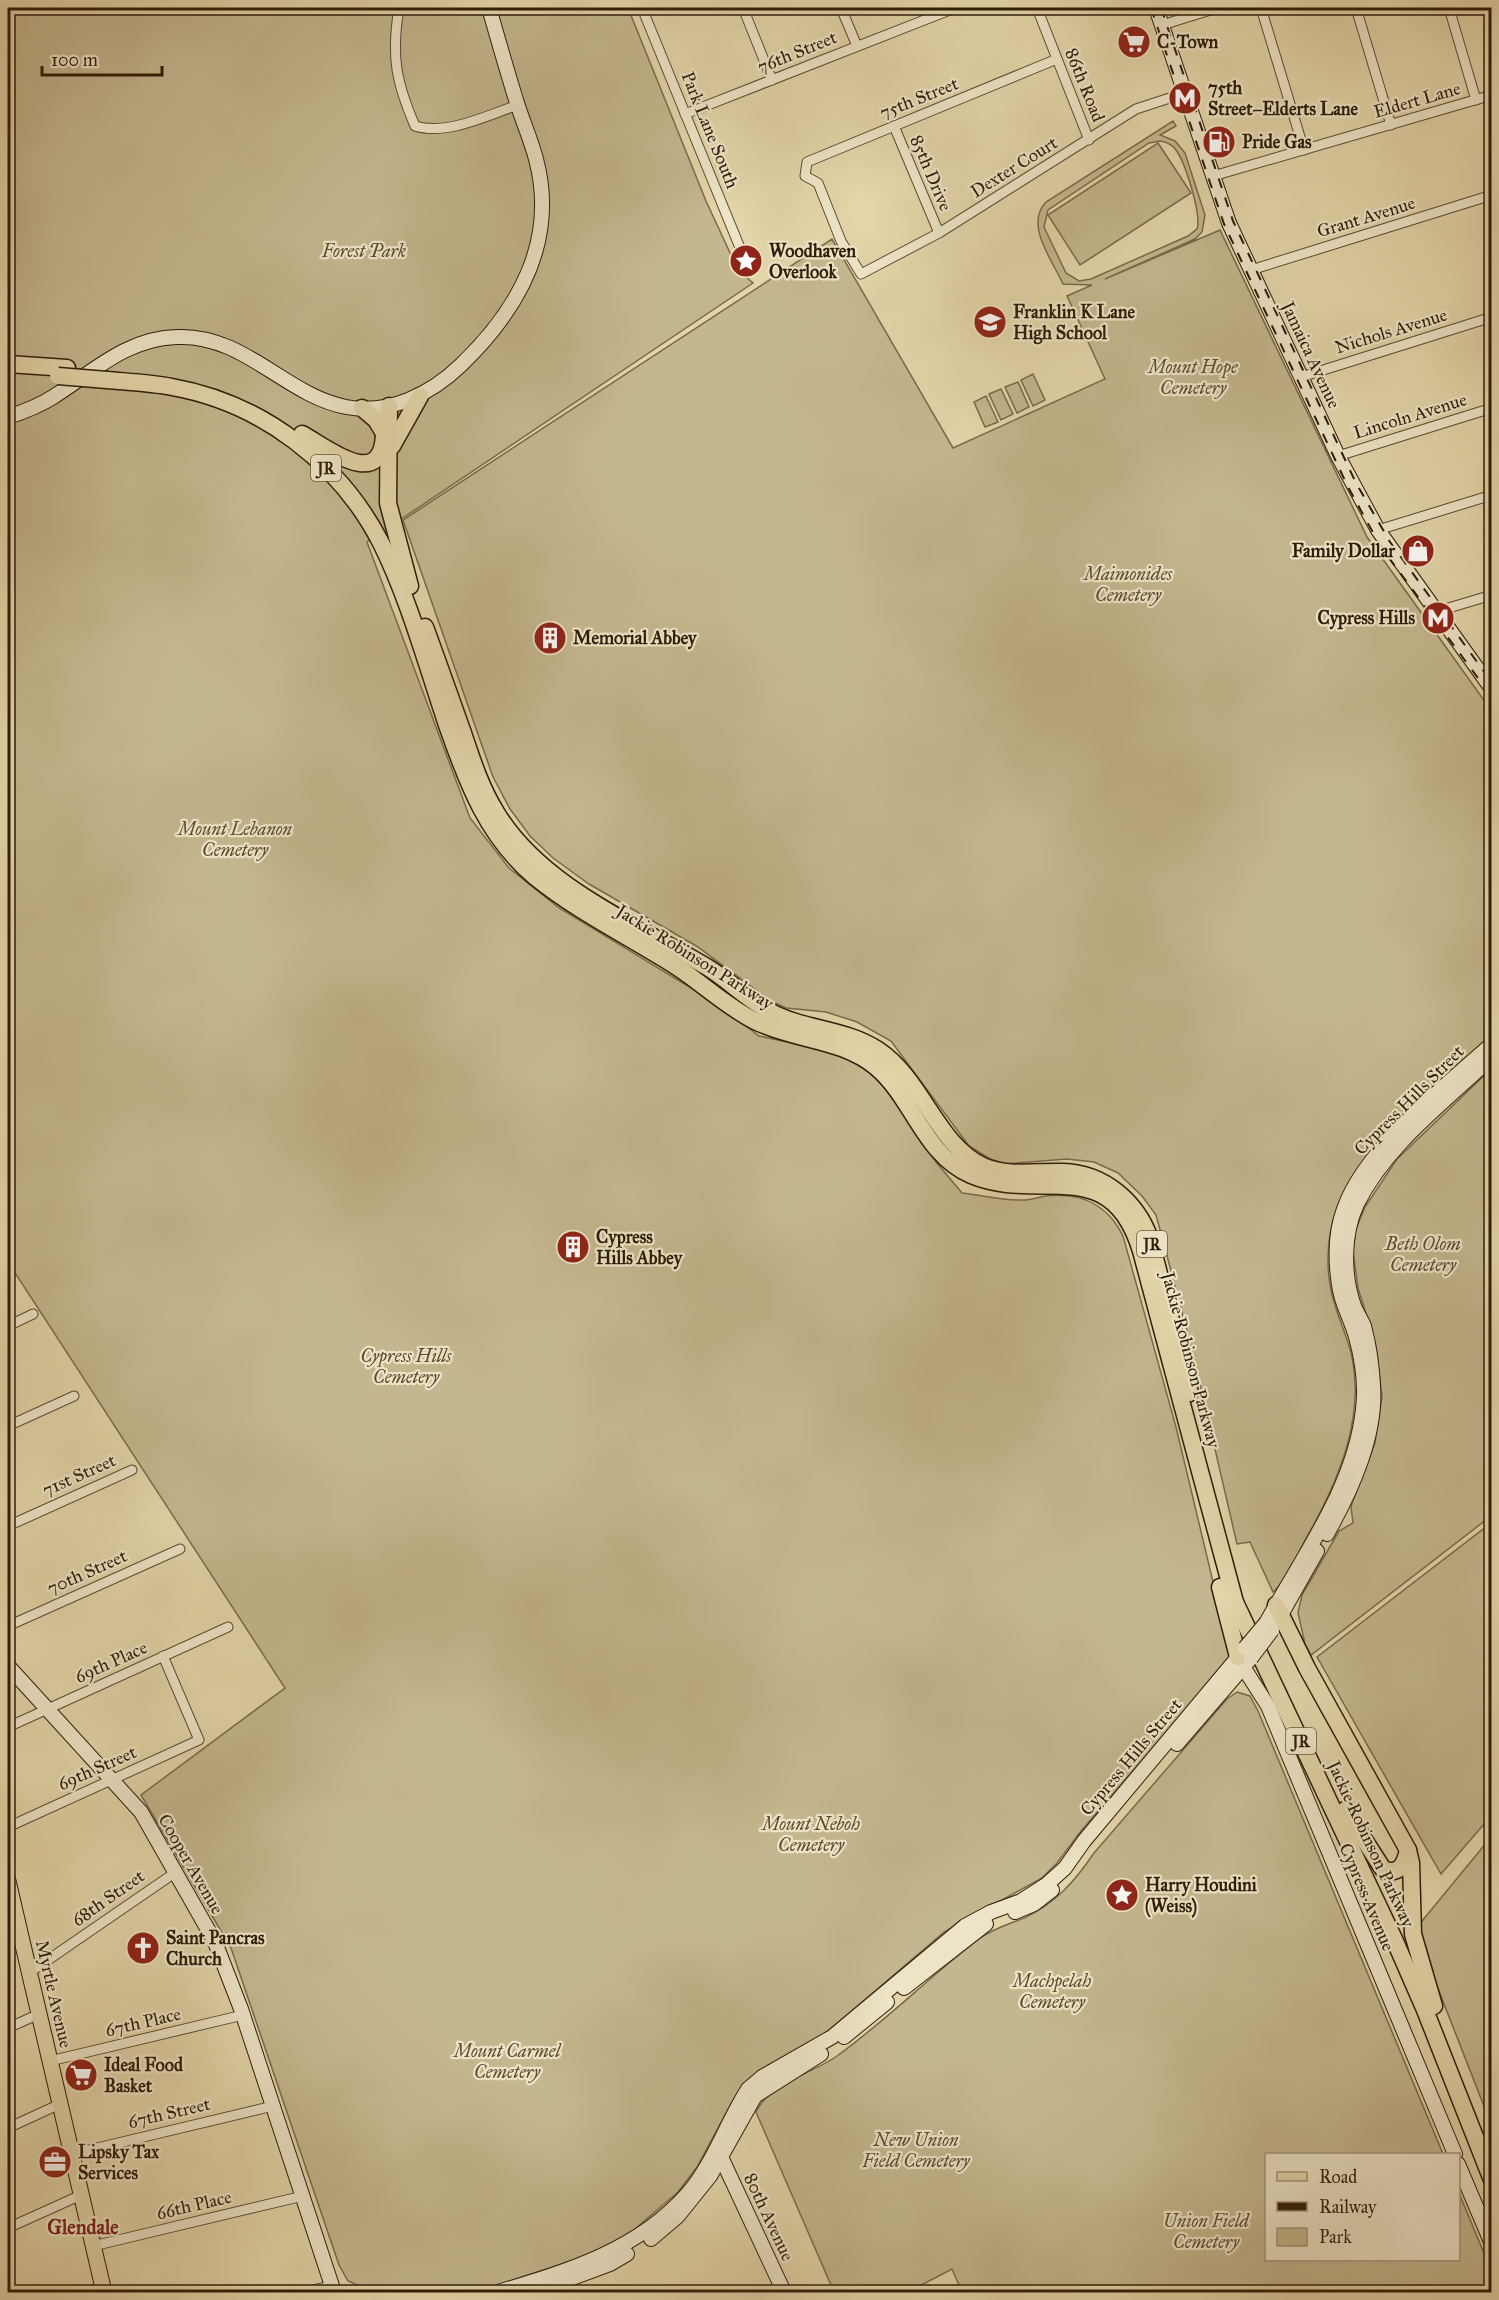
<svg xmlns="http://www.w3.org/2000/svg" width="1499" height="2300" font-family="'IM FELL Great Primer',serif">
<rect width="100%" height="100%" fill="#e3d5a9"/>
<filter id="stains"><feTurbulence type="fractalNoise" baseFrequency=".00333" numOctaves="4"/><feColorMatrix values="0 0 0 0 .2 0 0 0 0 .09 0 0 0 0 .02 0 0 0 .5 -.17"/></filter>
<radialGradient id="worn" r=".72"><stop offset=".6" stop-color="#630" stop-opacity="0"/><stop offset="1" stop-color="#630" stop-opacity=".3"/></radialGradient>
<g fill="#c4b68e" stroke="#79694b" stroke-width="1.5" fill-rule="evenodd">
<path d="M8,8h620l78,193 32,69 15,13 -386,259 103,276 39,50 50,40 157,95 43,33 33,7 27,2 31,12 26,18 60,87 26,31c20,2 41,8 61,7 8,0 16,-3 23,-4 35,-4 62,9 77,40l53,191 55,230 -150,174 -24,32 -15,15 -98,54 -125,107 -61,32 -13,12 -14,21 -34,63 -19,25 -51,44 -26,15 -125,41h-102l-26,-11 -9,-16 -108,-317 -90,-153 144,-107 -277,-426z"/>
<path d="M1173,121l3,5 -16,9 15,6 10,12 20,62 -3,17 -7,7 -90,40 115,-49 147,307 124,173v325c-52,49 -130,107 -155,176 -10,28 -11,65 -1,94 5,18 13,33 17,52 12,59 -11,117 -39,169 -11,18 -25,53 -40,66l-23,-50 -13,2 -44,-190 -31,-117 -6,-22 -14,-19 -24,-23 -24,-11 -27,-3 -62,5 -15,-5 -21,-13 -78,-105 -34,-19 -31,-10 -40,-4 -17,-8 -71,-53 -109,-63 -36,-26 -23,-22 -20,-27 -17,-32 -90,-257 429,-281 121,209 152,-69 -38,-83 25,-11 -29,-1c-10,-23 -39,-59 -17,-82zM1160,141c7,1 12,3 16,9 9,12 26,65 21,79l-9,7 -97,43 -12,2 -13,-8 -22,-46 4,-17 101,-67z"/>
<polygon points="1158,143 1191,193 1080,265 1048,215"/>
<polygon points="1033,374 1045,400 1033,406 1021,380"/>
<polygon points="1018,382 1029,407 1017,413 1005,387"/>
<polygon points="1001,389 1013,414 1001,420 989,394"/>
<polygon points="986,396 998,422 985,427 974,402"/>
<polygon points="1491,1069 1491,1516 1311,1655 1305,1644 1298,1613 1302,1595 1339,1531 1353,1523 1351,1506 1375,1443 1382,1397 1376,1346 1358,1288 1353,1251 1356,1229 1365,1207 1397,1159"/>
<polygon points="1491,1523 1491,1816 1441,1874 1317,1657"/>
<path d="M1237,1692l13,4 8,15 185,443h-177v106h192l1,-67 32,77 -7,22h-522l-10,-23 -44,23h-74l-78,-180c14,-30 56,-38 81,-56 50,-36 93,-80 142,-117 13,-10 30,-15 45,-21 31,-14 51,-37 70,-65l133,-154z"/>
<polygon points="1491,1837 1491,2124 1426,1958 1418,1926"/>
</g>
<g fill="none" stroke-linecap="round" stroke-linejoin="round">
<g stroke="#5b4a30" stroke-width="11">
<g id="street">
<path d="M399,8c-8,48 -3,74 16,118 31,10 73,-11 103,-21"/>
<polyline points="642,8 747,265"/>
<polyline points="743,8 772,80"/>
<polyline points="841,8 857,46"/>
<polyline points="1037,8 1089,140"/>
<polyline points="1261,8 1304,150"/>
<polyline points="1356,8 1391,125"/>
<polyline points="1449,8 1476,100"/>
<polyline points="1162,25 1217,8"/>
<polyline points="1057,59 807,162 805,176 818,183 841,241 861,274 939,233 1136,109 1185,93"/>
<polyline points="685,114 955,8"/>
<polyline points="894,126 939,233"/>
<polyline points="1213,176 1492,95"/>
<polyline points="1251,270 1492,195"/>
<polyline points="1301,377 1492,317"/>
<polyline points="1338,456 1492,408"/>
<polyline points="1378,530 1492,495"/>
<polyline points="1435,612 1492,595"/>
<polyline points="8,1326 33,1314"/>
<polyline points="8,1426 74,1396"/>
<polyline points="8,1526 132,1470"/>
<polyline points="8,1626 180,1549"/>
<polyline points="8,1727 228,1627"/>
<polyline points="8,1827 199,1740 163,1656"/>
<polyline points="29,1973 176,1872"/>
<polyline points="8,2028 39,2014"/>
<polyline points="50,2061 243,2015"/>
<polyline points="8,2128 60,2104"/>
<polyline points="72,2154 273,2106"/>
<polyline points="8,2228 81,2195"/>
<polyline points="93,2246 303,2196"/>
<polyline points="87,2292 102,2286"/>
<polyline points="304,2292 332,2286"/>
</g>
</g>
<g stroke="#2e1c08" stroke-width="16">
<g id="secondary">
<polyline points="1156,8 1229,223 1338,456 1378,530 1492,689"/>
<path d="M8,417c15,-5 31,-11 45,-20 40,-25 74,-59 124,-60 67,-3 108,58 169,70 43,8 85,-13 115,-42 57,-55 97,-123 75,-206 -5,-19 -13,-37 -19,-56 -10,-32 -19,-64 -28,-95"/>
<path d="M1327,1534c24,-43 50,-99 46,-149 -1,-19 -4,-40 -9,-59 -3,-7 -7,-13 -10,-20 -11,-32 -11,-72 3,-102 29,-59 88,-102 135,-147"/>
<polyline points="1278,1620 1317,1551"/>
<path d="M1266,1623c37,-67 89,-137 97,-214 3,-24 -1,-50 -7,-72 -5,-18 -15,-34 -17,-52 -4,-26 -4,-52 5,-76 21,-60 101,-123 148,-165"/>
<polyline points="1240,1662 1268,1706 1455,2154"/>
<polyline points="8,1666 141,1812 215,1942 241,2009 334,2292"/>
<polyline points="1177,1744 1251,1658"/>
<polyline points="1015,1912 1034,1904 1052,1890"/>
<polyline points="904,1988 986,1924"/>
<polyline points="844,2037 887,2002"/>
<polyline points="721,2157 784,2292"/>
<polyline points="1458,2164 1492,2244"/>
<polyline points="651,2239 677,2217 710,2176 755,2096 821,2054"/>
<polyline points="548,2287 610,2264 627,2254"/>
<path d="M498,2292c70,-21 141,-42 191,-100 25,-30 38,-70 59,-103l14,-12 70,-40 133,-111 26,-14 30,-11 25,-16 19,-17 19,-27 160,-191"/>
</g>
</g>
<g stroke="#2e1c08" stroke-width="17">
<polyline id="primary" points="8,1881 104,2292"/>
</g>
<g stroke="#2e1c08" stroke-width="19">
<g id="highway">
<polyline points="8,364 67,368"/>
<path d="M107,380c22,2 44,3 65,7 90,16 168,76 209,156 28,56 47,126 67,185 20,57 40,109 87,149 43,35 95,60 142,90 26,17 50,40 78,54 40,20 85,17 121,46 37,31 48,88 95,108 68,29 140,-24 170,76l94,351 159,337 31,71 67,170"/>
<polyline points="389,406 388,503 410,586"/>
<polyline points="362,408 376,420 384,433"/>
<path d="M302,434c23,12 79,59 82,1"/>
<polyline points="392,446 420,396"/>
<path d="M425,627c13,35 25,70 38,106 9,27 18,55 33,79 44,74 139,112 211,155 21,13 40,32 62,44 34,19 76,17 109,39 44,29 59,95 105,116 26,11 53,5 80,6 41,1 74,30 87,67l40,154"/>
<polyline points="1220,1587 1238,1657"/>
<polyline points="1276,1605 1307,1668 1408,1850 1411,1863 1413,1934 1434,2006"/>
<path d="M1345,1810l38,59c16,7 22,-5 25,-19"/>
</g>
</g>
<use href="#street" stroke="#ede4c7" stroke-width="9"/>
<use href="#secondary" stroke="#ede4c7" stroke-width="14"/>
<use href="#primary" stroke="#e3d5a9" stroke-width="15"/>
<use href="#highway" stroke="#e3d5a9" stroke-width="16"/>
<g stroke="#2e1c08" stroke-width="2" stroke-dasharray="10 10" stroke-linecap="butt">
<polyline points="1151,8 1224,224 1348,487 1381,547 1492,697"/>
<polyline points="1161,8 1233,221 1356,483 1390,542 1488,677"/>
</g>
<g stroke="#2e1c08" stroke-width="16" stroke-linecap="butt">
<g id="secondary-bridge">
<polyline points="1245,1648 1266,1623"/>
<polyline points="1251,1658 1272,1630"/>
</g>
</g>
<g stroke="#2e1c08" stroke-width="19" stroke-linecap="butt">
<polyline id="highway-bridge" points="58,376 107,380"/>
</g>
<use href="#secondary-bridge" stroke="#ede4c7" stroke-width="14"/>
<use href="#highway-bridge" stroke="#e3d5a9" stroke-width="16"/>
</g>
<defs>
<g id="supermarket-disc" transform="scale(1.725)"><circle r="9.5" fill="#8f2418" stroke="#ede4c7"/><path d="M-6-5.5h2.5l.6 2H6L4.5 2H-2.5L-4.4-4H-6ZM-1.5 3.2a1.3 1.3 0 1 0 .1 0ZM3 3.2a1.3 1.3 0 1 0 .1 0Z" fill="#fff"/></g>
<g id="metro-disc" transform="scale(1.725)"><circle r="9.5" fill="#8f2418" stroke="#ede4c7"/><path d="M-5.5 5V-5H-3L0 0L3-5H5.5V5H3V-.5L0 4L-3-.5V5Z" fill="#fff"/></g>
<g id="fuel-disc" transform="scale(1.725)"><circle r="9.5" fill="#8f2418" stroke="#ede4c7"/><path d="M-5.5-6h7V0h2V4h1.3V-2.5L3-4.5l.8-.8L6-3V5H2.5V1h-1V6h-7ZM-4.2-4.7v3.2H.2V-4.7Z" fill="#fff"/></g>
<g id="sight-disc" transform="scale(1.725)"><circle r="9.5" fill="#8f2418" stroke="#ede4c7"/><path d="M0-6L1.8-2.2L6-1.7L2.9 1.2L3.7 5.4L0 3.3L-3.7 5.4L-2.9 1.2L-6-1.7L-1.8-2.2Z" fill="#fff"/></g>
<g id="school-disc" transform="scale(1.725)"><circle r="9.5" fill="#8f2418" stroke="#ede4c7"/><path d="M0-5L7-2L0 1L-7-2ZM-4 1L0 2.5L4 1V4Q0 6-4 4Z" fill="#fff"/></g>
<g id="shop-disc" transform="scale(1.725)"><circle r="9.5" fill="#8f2418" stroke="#ede4c7"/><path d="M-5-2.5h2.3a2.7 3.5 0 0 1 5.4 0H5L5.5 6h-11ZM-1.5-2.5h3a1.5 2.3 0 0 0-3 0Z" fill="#fff"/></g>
<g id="building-disc" transform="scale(1.725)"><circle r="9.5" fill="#8f2418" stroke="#ede4c7"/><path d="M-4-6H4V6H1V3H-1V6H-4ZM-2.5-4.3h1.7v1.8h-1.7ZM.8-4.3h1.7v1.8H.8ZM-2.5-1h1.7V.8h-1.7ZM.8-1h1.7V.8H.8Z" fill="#fff"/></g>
<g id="church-disc" transform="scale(1.725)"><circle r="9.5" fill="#8f2418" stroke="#ede4c7"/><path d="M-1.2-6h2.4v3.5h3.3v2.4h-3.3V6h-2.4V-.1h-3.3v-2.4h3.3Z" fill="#fff"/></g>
<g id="office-disc" transform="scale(1.725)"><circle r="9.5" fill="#8f2418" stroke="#ede4c7"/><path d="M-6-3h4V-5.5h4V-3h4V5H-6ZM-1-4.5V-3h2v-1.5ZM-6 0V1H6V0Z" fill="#fff"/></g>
</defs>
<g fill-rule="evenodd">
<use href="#supermarket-disc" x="1134" y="42"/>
<use href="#metro-disc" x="1185" y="98"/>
<use href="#fuel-disc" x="1219" y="142"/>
<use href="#sight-disc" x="746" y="261"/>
<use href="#school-disc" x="990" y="322"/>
<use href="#shop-disc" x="1418" y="551"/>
<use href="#metro-disc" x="1438" y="618"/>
<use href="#building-disc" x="550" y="638"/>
<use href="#building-disc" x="573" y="1247"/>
<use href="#sight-disc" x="1122" y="1895"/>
<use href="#church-disc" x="143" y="1948"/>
<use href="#supermarket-disc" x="81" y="2075"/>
<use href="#office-disc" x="55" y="2162"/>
</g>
<g text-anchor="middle" stroke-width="4.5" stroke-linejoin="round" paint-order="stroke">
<g fill="#ede4c7" stroke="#675841" stroke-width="1.5">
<rect x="311" y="455" width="30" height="26" rx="4.5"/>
<rect x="1137" y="1231" width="30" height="26" rx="4.5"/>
<rect x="1286" y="1728" width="30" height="26" rx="4.5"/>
</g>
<g font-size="16" font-weight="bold" fill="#2e1c08">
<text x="326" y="474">JR</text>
<text x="1152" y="1250">JR</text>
<text x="1301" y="1747">JR</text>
</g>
<g font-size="18" font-weight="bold" fill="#2e1c08" stroke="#ede4c7" text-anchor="start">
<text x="1157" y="48">C-Town</text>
<text x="1208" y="94">75th<tspan x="1208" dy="21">Street–Elderts Lane</tspan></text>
<text x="1242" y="148">Pride Gas</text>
<text x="769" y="257">Woodhaven<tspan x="769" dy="21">Overlook</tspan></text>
<text x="1013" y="318">Franklin K Lane<tspan x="1013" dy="21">High School</tspan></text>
<text x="1395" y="557" text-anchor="end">Family Dollar</text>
<text x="1415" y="624" text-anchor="end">Cypress Hills</text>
<text x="573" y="644">Memorial Abbey</text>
<text x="596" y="1243">Cypress<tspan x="596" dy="21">Hills Abbey</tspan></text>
<text x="1145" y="1891">Harry Houdini<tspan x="1145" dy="21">(Weiss)</tspan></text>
<text x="166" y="1944">Saint Pancras<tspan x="166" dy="21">Church</tspan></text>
<text x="104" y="2071">Ideal Food<tspan x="104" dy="21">Basket</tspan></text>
<text x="78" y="2158">Lipsky Tax<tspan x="78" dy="21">Services</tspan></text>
</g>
<g font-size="18" fill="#2e1c08" stroke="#ede4c7">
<text transform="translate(797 52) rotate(-22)" y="6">76th Street</text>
<text transform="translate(1085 85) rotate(68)" y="6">86th Road</text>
<text transform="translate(919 98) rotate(-22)" y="6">75th Street</text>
<text transform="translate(1417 100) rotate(-16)" y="6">Eldert Lane</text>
<text transform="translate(710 130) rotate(68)" y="6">Park Lane South</text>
<text transform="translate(1014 167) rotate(-32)" y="6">Dexter Court</text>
<text transform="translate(931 173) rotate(67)" y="6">85th Drive</text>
<text transform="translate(1366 217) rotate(-17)" y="6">Grant Avenue</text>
<text transform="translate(1391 331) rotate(-17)" y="6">Nichols Avenue</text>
<text transform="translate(1311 355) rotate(65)" y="6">Jamaica Avenue</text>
<text transform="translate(1410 416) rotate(-17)" y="6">Lincoln Avenue</text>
<text transform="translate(695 957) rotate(32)" y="6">Jackie Robinson Parkway</text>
<text transform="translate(1409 1100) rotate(-45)" y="6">Cypress Hills Street</text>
<text transform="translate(1191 1360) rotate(75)" y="6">Jackie Robinson Parkway</text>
<text transform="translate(79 1475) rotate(-24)" y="6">71st Street</text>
<text transform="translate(87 1572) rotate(-24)" y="6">70th Street</text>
<text transform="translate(111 1662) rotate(-24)" y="6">69th Place</text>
<text transform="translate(1131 1757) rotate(-50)" y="6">Cypress Hills Street</text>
<text transform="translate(97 1768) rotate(-24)" y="6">69th Street</text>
<text transform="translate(1371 1844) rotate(65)" y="6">Jackie Robinson Parkway</text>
<text transform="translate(191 1864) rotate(60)" y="6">Cooper Avenue</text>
<text transform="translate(1367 1897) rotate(67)" y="6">Cypress Avenue</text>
<text transform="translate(108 1898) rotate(-35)" y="6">68th Street</text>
<text transform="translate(54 1994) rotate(77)" y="6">Myrtle Avenue</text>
<text transform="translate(143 2022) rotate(-13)" y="6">67th Place</text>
<text transform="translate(169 2113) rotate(-13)" y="6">67th Street</text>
<text transform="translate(194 2205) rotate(-13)" y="6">66th Place</text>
<text transform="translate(769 2217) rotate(65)" y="6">80th Avenue</text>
</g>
<g font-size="18" font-style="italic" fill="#5b4a30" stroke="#ede4c7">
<text x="364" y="257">Forest Park</text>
<text x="1193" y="373">Mount Hope<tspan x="1193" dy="21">Cemetery</tspan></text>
<text x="1128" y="580">Maimonides<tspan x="1128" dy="21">Cemetery</tspan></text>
<text x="235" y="835">Mount Lebanon<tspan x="235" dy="21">Cemetery</tspan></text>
<text x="1423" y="1250">Beth Olom<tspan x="1423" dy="21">Cemetery</tspan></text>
<text x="406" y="1362">Cypress Hills<tspan x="406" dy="21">Cemetery</tspan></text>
<text x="811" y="1830">Mount Neboh<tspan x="811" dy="21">Cemetery</tspan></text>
<text x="1052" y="1987">Machpelah<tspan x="1052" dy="21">Cemetery</tspan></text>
<text x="507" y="2057">Mount Carmel<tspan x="507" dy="21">Cemetery</tspan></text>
<text x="916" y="2146">New Union<tspan x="916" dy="21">Field Cemetery</tspan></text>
<text x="1206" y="2227">Union Field<tspan x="1206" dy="21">Cemetery</tspan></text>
</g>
<g font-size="20" font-weight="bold" fill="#7a1f14" stroke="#ede4c7">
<text x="83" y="2234">Glendale</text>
</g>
</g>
<rect width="1499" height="2300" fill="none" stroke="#e3d5a9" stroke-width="30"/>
<rect x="9" y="9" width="1481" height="2282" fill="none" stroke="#2e1c08" stroke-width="3"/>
<rect x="15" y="15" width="1469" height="2270" fill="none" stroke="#2e1c08" stroke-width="1.5"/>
<rect x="1265" y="2153" width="195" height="108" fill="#ede4c7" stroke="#a1947b" stroke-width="1.5"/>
<rect x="1277" y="2172" width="30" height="9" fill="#e3d5a9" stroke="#a1947b" stroke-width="1.5"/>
<text x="1319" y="2183" font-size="18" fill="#2e1c08">Road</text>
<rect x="1277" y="2202" width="30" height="9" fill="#2e1c08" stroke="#a1947b" stroke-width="1.5"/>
<text x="1319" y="2213" font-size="18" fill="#2e1c08">Railway</text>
<rect x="1277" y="2228" width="30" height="18" fill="#c4b68e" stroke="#a1947b" stroke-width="1.5"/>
<text x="1319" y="2243" font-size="18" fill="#2e1c08">Park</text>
<path d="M42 66v9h120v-9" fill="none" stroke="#2e1c08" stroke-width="3"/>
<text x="51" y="66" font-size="18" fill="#2e1c08" stroke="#ede4c7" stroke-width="4.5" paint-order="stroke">100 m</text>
<rect width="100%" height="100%" filter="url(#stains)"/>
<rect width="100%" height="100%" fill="url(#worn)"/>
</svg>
